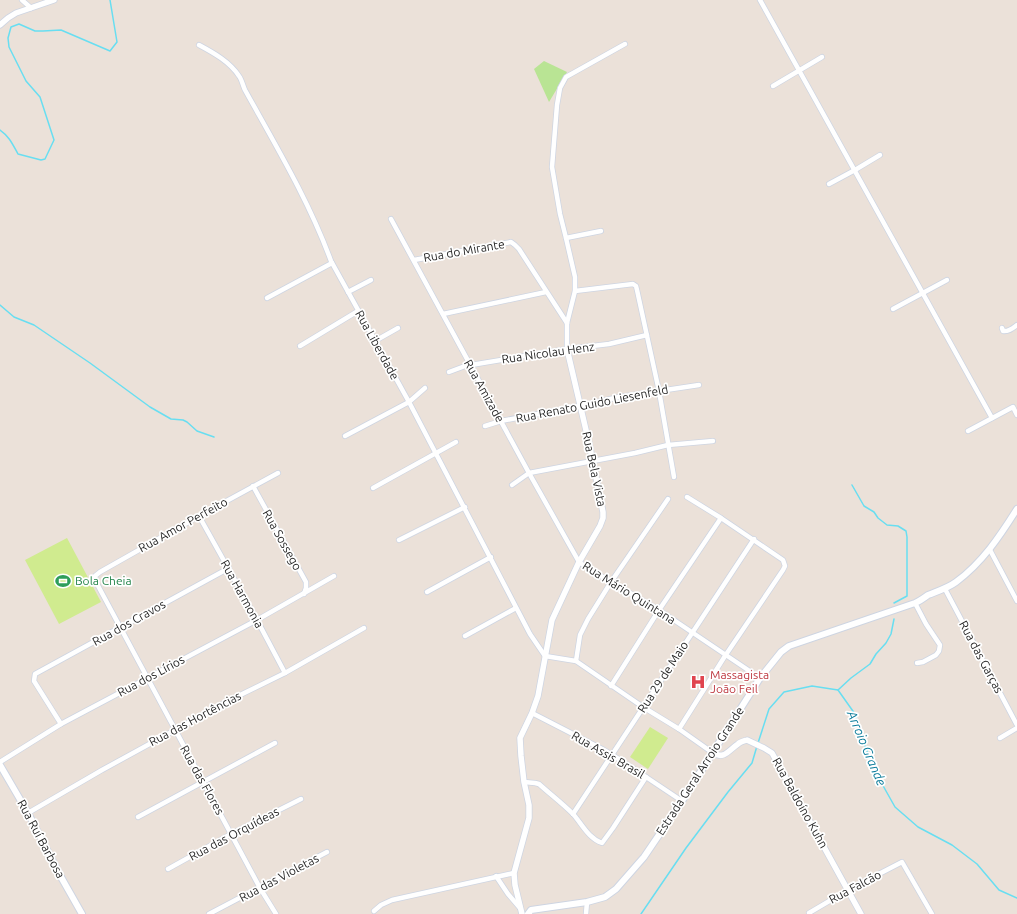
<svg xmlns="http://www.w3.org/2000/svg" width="1017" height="914" font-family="Ubuntu,sans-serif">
<rect width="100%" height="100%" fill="#ebe1d9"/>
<polygon fill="#b9e494" points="544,61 567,72 549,102 534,69"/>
<g fill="#d0eb8f">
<polygon points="67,538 101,602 59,624 25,560"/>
<polygon points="650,727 668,738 648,769 630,757"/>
</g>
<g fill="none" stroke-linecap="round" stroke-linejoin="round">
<g stroke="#68def1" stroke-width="1.5">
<path d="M0,130c9,6 13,15 18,24l23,6 4,-1 9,-19 -14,-43 -14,-16 -17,-34 -1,-9 3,-11 8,-3 16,7h8l18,-1 49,21 7,-9 -7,-42"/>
<polyline points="0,305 14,317 34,325 90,363 150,407 171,419 183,420 187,422 197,431 214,437"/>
<polyline points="852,485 864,506 874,512 878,518 887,525 898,526 906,531 907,537 907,596 894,603"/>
<polyline points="838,690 851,678 870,664 876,654 886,643 891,634 894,619"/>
<polyline points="758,743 769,709 784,692 812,686 838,690 855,714 863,741 877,775 895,807 918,827 952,845 977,864 999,890 1017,898"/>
<polyline points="641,914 686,848 728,792 752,763 757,746"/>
</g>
<g stroke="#ced5e2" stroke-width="6">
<g id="minor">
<polyline points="22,0 31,8"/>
<polyline points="760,0 992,418"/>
<path d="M199,45c15,8 31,17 40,31 3,4 4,10 6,14 31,56 64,111 86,171l78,141 121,232 15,22 31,5 67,46 36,22 34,24"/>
<polyline points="773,86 822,57"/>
<polyline points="829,184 855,170 880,155"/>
<polyline points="391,219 529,473 579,562 589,569 659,610 760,678"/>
<polyline points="566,238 601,231"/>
<polyline points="414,260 511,242 515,245 519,249 567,323"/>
<polyline points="575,291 633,284 636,286 637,290 659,391 674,477"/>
<polyline points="348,292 371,280"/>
<polyline points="267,298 332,263"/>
<polyline points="893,309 947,280"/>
<polyline points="443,314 546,292"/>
<path d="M1002,328l1,3c6,1 10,-3 14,-6"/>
<polyline points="375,341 398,328"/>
<polyline points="300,346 358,311"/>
<polyline points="567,349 567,323 575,291 575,277 566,238 560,214 552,167 557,105 560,88 566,77 625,44"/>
<polyline points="449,372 465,366 567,349 609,344 647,335"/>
<polyline points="485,426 501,421 580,406 619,397 699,385"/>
<polyline points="968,431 1013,407 1017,415"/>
<polyline points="345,436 409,402 425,388"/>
<polyline points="512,485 529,473 635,453 668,445 713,441"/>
<polyline points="253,486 306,582 306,588 304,594"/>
<polyline points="373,488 456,442"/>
<polyline points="199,516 257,620 285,673"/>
<polyline points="399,540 465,507"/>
<polyline points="990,550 1017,601"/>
<polyline points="945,589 1017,725"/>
<polyline points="427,592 491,557"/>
<polyline points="915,603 926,624 940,645 939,651 936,655 923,662 917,663"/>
<polyline points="465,636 516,608"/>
<polyline points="576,661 580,635 588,619 611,582 668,499"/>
<polyline points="611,686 659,610 721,518"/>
<polyline points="532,713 604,750 625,763 682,801"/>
<polyline points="61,724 34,681 35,674 229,568"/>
<polyline points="679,729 725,656 783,570 785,566 783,560 721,518 687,497"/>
<polyline points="1000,738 1017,728"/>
<polyline points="0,762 61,724 257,620 334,576"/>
<path d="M524,782l11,1 4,1c11,10 23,19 34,30 9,10 15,24 29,29l11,-15 33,-51"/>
<polyline points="28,813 102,770 228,701 285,673 364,628"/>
<polyline points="573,814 754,539"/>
<polyline points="138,817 275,743"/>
<polyline points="168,869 231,834 301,799"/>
<polyline points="496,876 508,894 520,908"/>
<polyline points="374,911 381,905 392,900 514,873"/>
<polyline points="809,913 848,890 902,862 932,914"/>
<polyline points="209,914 327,852"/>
<polyline points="276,914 260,888 96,582 95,576 100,572 199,516 278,473"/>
<polyline points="586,914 587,902"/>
</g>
</g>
<g stroke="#ced5e2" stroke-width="7">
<g id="tertiary">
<polyline points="0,25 8,18 16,13 54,0"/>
<path d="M713,753c11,7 16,-3 25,-9 2,-2 6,-3 9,-4l17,8 8,5 89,161"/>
<polyline points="522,914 515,885 514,873 529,818 529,805 524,782 521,756 520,738 532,713 538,696 552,620 579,562 600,526 603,518 603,512 589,443 567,349"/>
</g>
</g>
<g stroke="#ced5e2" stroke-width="8">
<g id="secondary">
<polyline points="0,765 28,813 61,877 82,914"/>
<path d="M528,914l3,-4 56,-8 18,-5 11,-8 28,-32 38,-56 78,-123 21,-26 8,-6 126,-43c5,-2 9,-5 13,-8 10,-4 20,-7 28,-13 26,-19 44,-46 61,-73"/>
</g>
</g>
<use href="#minor" stroke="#fff" stroke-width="4.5"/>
<use href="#tertiary" stroke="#fff" stroke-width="5.5"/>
<use href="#secondary" stroke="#fff" stroke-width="6"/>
</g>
<defs>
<g id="stadium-bare" transform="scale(1.2)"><path d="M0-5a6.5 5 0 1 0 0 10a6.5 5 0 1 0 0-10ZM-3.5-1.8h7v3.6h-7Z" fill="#2e9e5b" stroke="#fff" stroke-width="2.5" paint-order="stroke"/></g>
<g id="hospital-bare" transform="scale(1.2)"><path d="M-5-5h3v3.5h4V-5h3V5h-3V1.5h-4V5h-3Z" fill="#e0444e" stroke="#fff" stroke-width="2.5" paint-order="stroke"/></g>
</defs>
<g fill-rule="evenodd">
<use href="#stadium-bare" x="63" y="581"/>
<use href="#hospital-bare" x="698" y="682"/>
</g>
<g text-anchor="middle" stroke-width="3.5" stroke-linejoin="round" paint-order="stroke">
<g font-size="12" fill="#282828" stroke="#fff">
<text transform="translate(464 251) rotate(-10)" y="4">Rua do Mirante</text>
<text transform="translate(377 345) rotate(61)" y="4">Rua Liberdade</text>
<text transform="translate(548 353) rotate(-8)" y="4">Rua Nicolau Henz</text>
<text transform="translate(484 391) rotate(61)" y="4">Rua Amizade</text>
<text transform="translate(592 404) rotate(-11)" y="4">Rua Renato Guido Liesenfeld</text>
<text transform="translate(594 469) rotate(78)" y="4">Rua Bela Vista</text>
<text transform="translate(183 525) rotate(-29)" y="4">Rua Amor Perfeito</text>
<text transform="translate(282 540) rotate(61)" y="4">Rua Sossego</text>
<text transform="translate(629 593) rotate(32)" y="4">Rua Mário Quintana</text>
<text transform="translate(242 594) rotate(61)" y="4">Rua Harmonia</text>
<text transform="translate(129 623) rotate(-29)" y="4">Rua dos Cravos</text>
<text transform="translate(981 657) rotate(62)" y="4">Rua das Garças</text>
<text transform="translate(151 676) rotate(-28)" y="4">Rua dos Lírios</text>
<text transform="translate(663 677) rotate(-57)" y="4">Rua 29 de Maio</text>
<text transform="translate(195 719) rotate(-28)" y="4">Rua das Hortências</text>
<text transform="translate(608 755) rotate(30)" y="4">Rua Assis Brasil</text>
<text transform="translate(700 771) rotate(-57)" y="4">Estrada Geral Arroio Grande</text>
<text transform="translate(202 780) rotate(61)" y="4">Rua das Flores</text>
<text transform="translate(800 803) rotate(61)" y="4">Rua Baldoíno Kuhn</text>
<text transform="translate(234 834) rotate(-28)" y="4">Rua das Orquídeas</text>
<text transform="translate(41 839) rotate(62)" y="4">Rua Ruí Barbosa</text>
<text transform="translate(279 878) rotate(-28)" y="4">Rua das Violetas</text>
<text transform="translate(855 887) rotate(-28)" y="4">Rua Falcão</text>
</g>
<g font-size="12" fill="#27864d" stroke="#fff" text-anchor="start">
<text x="75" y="585">Bola Cheia</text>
</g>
<g font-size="12" fill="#be3a42" stroke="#fff" text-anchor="start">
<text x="710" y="679">Massagista<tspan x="710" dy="14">João Feil</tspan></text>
</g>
<g font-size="13" font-style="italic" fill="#0a7b9a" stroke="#fff">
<text transform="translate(867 748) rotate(67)" y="5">Arroio Grande</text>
</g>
</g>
</svg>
